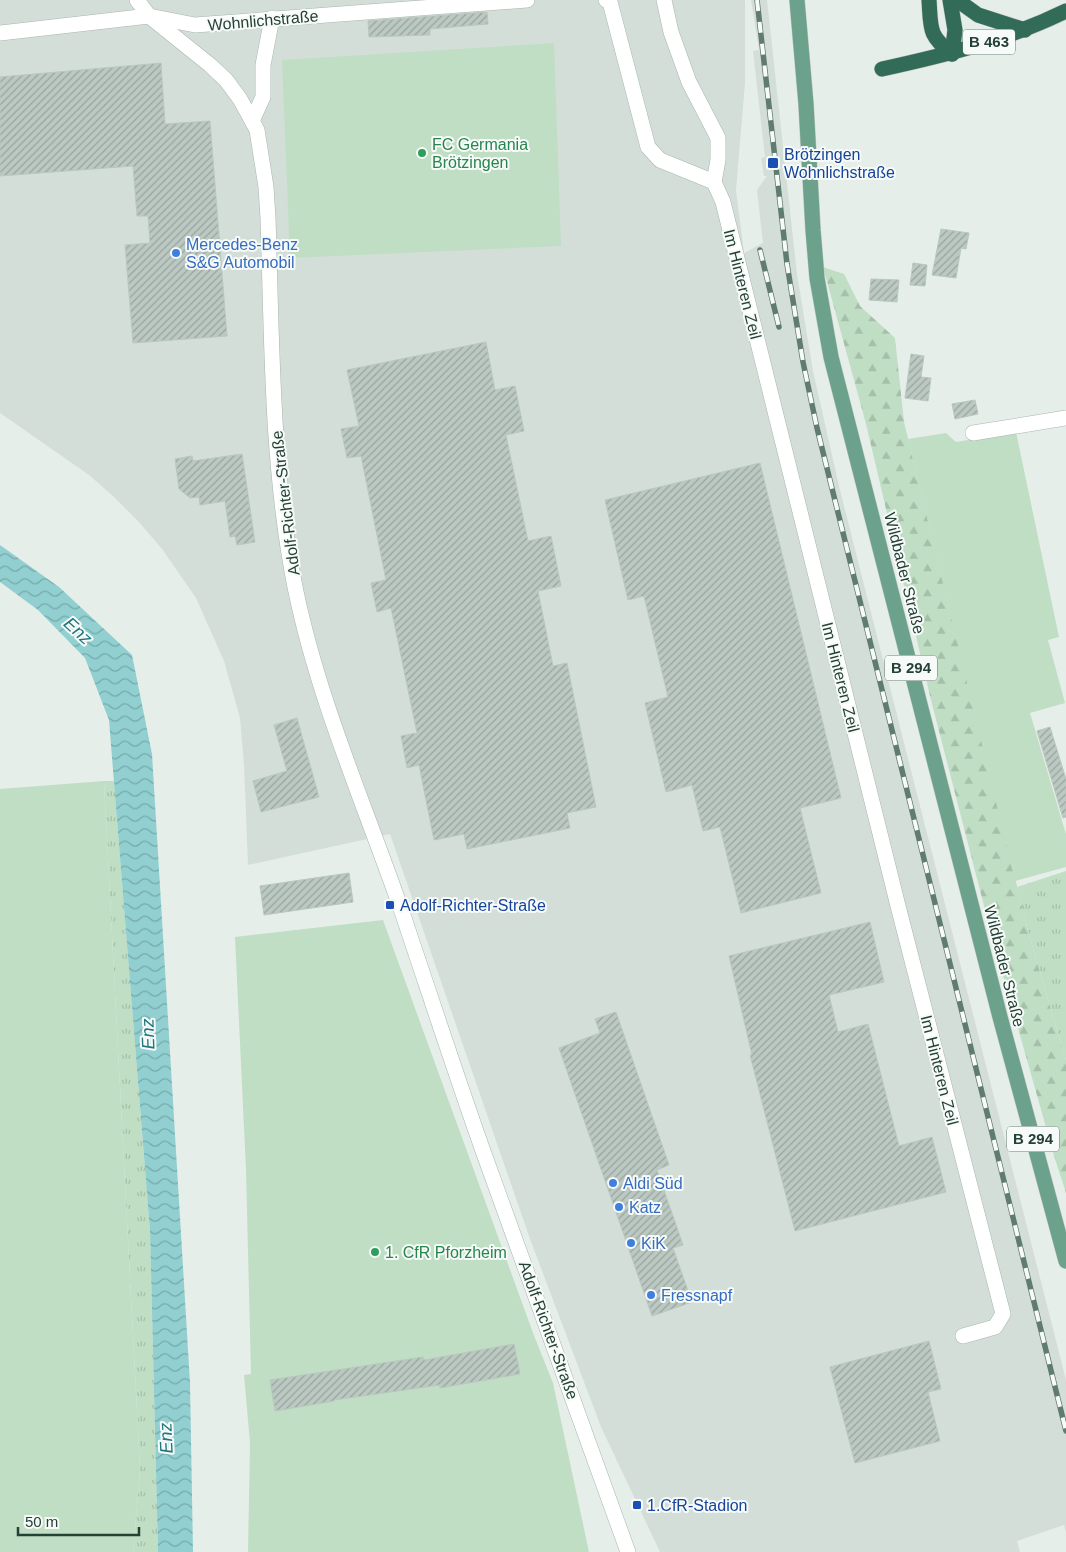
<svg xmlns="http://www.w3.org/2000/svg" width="1066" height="1552" font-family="Arial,sans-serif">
<defs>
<pattern id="grass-tufts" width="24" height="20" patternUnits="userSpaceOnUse" patternTransform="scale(1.25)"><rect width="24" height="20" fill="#c0dec4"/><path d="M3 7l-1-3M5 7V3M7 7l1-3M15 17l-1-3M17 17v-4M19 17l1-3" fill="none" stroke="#a5c0a9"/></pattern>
<pattern id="forest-firs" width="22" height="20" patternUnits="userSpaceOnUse" patternTransform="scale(1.25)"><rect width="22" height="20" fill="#c0dec4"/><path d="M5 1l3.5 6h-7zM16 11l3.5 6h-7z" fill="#a5c0a9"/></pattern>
<pattern id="water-waves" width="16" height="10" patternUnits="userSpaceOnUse" patternTransform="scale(1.25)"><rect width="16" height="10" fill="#91cfd0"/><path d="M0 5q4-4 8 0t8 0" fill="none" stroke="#76a9aa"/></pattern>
<pattern id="building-hatch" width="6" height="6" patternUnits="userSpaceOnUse" patternTransform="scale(1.25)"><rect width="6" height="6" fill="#bbc9c2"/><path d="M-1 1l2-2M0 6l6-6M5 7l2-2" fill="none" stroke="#98a59e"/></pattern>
</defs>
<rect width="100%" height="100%" fill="#e6eee9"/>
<polygon fill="#d4ded8" points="0,0 745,0 745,83 736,190 744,253 763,243 757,190 767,176 764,176 761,158 765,157 753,51 759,50 751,0 767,0 797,274 813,371 839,486 917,794 1066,1380 1066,1533 1064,1525 1017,1541 1020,1552 660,1552 601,1427 530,1239 390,834 248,865 244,765 240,718 224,661 196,598 162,549 138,521 113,496 89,475 0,413"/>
<g fill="url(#grass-tufts)">
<polygon points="104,781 114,781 150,1231 158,1552 133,1552 140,1469"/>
<polygon points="1066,871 1066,1060 1029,935 1017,887"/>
</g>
<polygon fill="url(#forest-firs)" points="823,267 844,274 860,306 895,338 904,422 1029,935 1066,1060 1066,1193 1055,1159 991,933 931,700 866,424"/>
<g fill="#c0dec4">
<polygon points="554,43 561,246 290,258 282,60"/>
<polygon points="1016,432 1059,637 1048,640 1065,703 1030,713 1066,834 1066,867 1015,881 908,439 946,433 956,442"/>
<polygon points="104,781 140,1469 133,1552 0,1552 0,789"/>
<polygon points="383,920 533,1333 553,1383 589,1552 248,1552 250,1443 244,1375 251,1374 246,1170 235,937"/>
</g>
<polygon fill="url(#water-waves)" points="0,545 59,587 132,655 152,754 190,1383 193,1552 158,1552 150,1231 109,720 85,658 38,610 0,582"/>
<g fill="url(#building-hatch)" stroke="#b8c8bf">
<polygon points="487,12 488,24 430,29 430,35 369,37 368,21"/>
<polygon points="161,63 165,124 210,121 227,336 133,343 125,245 150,243 148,216 137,216 133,166 0,176 0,77"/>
<polygon points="941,229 969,233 966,249 961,248 956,278 932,275"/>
<polygon points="913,263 927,265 925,286 910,285"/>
<polygon points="871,279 899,280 897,302 869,300"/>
<polygon points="486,342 495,390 515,386 524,431 506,435 528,541 551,536 561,586 538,591 553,666 567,663 596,807 567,813 570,828 467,849 464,834 434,840 419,765 407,768 401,736 417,733 391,608 377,612 371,583 386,580 361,456 347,458 341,429 359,426 347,370"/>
<polygon points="911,354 924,356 921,377 931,378 928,401 905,398"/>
<polygon points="975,400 978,414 955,419 952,404"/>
<polygon points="242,454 255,542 237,545 235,536 230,537 225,501 200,505 199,497 190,498 179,489 175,459 192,456 193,461"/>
<polygon points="760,463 841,798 800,808 821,893 741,913 720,827 703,831 692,785 666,792 645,703 668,697 644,596 628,600 605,500"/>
<polygon points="297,718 319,797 261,812 253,781 287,771 274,725"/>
<polygon points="1050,727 1066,779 1066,817 1063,818 1037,731"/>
<polygon points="349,873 353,902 264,915 260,886"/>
<polygon points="870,922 884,982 829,995 838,1032 868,1024 899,1146 932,1137 946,1192 795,1231 750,1055 752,1055 729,956"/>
<polygon points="616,1012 669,1165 657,1170 683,1245 673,1248 692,1302 652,1316 559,1048 600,1033 595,1019"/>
<polygon points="929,1341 941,1389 928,1392 940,1441 855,1463 830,1367"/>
<polygon points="514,1344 520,1374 440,1388 440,1385 334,1400 334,1401 275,1411 270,1380 423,1357 424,1360"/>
</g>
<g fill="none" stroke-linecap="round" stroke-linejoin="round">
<g stroke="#a8b6af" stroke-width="16">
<g id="minor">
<path d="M137,0l12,16 61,49 16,15 14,19 17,31 9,57 2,31c4,123 3,248 27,369 23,113 70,218 107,325 27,80 53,160 81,239 48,134 97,267 145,401"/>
<polyline points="606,0 610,2 648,147 660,160 714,182"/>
<polyline points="664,0 671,32 689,82 718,138 718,160 714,182 723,202 898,906 1003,1314 995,1327 963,1336"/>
<polyline points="0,33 149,16 195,25 527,0"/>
<polyline points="252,121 263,97 263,65 272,18"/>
<polyline points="973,433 1066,418"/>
</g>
</g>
<g stroke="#c2cac6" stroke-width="16">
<polyline id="major" points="797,0 806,104 813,230 817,278 831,357 1000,1017 1066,1261"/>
</g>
<g stroke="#c2cac6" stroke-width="16">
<g id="highway">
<path d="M929,0c2,29 -1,35 23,54"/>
<polyline points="950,0 955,30 952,54"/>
<polyline points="957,0 978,15 1025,30"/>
<path d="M882,69c64,-14 125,-29 184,-58"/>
</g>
</g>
<use href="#minor" stroke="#fff" stroke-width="15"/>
<use href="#major" stroke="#6ca18c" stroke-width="15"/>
<use href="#highway" stroke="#326b57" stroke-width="15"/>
<g stroke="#607b70" stroke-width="5.5">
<g id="rail">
<polyline points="757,0 787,264 803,362 817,428 1066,1431"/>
<polyline points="760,250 779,327"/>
</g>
</g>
<use href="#rail" stroke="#f6faf8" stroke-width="4" stroke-dasharray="11" stroke-linecap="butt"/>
</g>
<g fill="#2e9e5b" stroke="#f6faf8" stroke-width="2">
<circle cx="422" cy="153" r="5"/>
<circle cx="375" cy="1252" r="5"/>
</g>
<g fill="#1a4fb4" stroke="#f6faf8" stroke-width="2">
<rect x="767" y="157" width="12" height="12" rx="2.5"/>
<rect x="385" y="900" width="10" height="10" rx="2.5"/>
<rect x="632" y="1500" width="10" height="10" rx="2.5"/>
</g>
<g fill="#3f7fe0" stroke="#f6faf8" stroke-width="2">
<circle cx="176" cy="253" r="5"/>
<circle cx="613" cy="1183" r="5"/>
<circle cx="619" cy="1207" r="5"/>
<circle cx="631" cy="1243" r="5"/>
<circle cx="651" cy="1295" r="5"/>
</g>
<g text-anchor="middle" stroke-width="4" stroke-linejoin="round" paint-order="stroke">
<g fill="#f6faf8" stroke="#647870" stroke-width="1">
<rect x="963" y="29.5" width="52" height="25" rx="4"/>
<rect x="885" y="655.5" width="52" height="25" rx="4"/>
<rect x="1007" y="1126.5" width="52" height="25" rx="4"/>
</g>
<g font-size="15" font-weight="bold" fill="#254035">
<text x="989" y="47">B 463</text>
<text x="911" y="673">B 294</text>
<text x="1033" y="1144">B 294</text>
</g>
<g font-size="16" fill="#254035" stroke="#f6faf8">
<text transform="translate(263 20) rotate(-5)" y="6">Wohnlichstraße</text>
<text transform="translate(743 284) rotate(76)" y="6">Im Hinteren Zeil</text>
<text transform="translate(285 503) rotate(-97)" y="6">Adolf-Richter-Straße</text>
<text transform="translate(905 573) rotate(76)" y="6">Wildbader Straße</text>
<text transform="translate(841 677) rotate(76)" y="6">Im Hinteren Zeil</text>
<text transform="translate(1005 966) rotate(76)" y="6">Wildbader Straße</text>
<text transform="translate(940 1070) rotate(76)" y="6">Im Hinteren Zeil</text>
<text transform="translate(549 1330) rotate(70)" y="6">Adolf-Richter-Straße</text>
</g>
<g font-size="16" fill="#27864d" stroke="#f6faf8" text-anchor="start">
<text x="432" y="150">FC Germania<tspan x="432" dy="18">Brötzingen</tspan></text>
<text x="385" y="1258">1. CfR Pforzheim</text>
</g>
<g font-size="16" fill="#164399" stroke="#f6faf8" text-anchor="start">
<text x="784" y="160">Brötzingen<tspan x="784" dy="18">Wohnlichstraße</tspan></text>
<text x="400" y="911">Adolf-Richter-Straße</text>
<text x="647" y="1511">1.CfR-Stadion</text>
</g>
<g font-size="16" fill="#366cbe" stroke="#f6faf8" text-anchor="start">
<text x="186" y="250">Mercedes-Benz<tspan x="186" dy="18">S&amp;G Automobil</tspan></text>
<text x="623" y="1189">Aldi Süd</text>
<text x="629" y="1213">Katz</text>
<text x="641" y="1249">KiK</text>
<text x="661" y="1301">Fressnapf</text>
</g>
<g font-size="18" font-style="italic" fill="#21777a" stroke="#f6faf8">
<text transform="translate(78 631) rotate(42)" y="6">Enz</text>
<text transform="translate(148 1034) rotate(-92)" y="6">Enz</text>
<text transform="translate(166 1438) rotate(-93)" y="6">Enz</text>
</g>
</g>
<path d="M18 1527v8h121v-8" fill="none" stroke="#254035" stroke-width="2.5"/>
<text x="25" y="1527" font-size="15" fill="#254035" stroke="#f6faf8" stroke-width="4" paint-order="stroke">50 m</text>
</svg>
